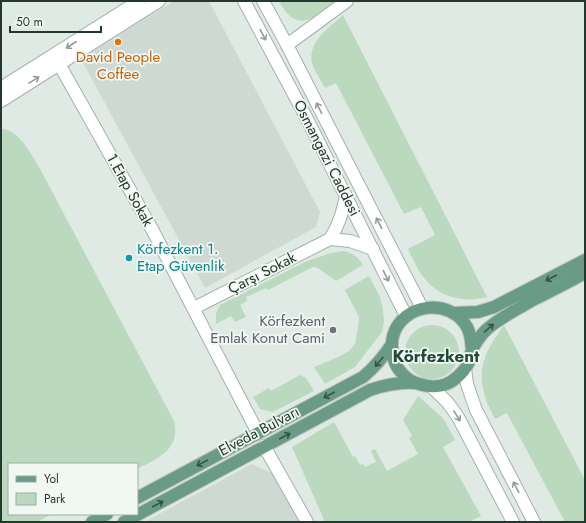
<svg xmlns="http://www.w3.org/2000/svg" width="586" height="523" font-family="Jost,sans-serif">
<rect width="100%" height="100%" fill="#e0eae4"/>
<g fill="#cfd9d3">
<polygon points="174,1 209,1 320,212 316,227 205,288 81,59"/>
<polygon points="252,464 272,473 299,522 144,522"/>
</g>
<g fill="#bbd9be">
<path d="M279,1h57c-23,17 -39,34 -57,0z"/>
<path d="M343,15l144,282c-22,6 -47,1 -62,-18 -7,-8 -12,-20 -17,-30l27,-14 -14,-28 -17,7 -68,-131 -11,5c-4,-7 -9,-15 -12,-22 -8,-23 16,-38 30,-51z"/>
<path d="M1,129c17,-1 31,26 38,38l135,254c7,28 -16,37 -37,48v-5h-128v50h43l-15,8h-36z"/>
<path d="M344,251c10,3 14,6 19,14l-27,16 -18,-13 -5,-1 -45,23 -2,-2 -20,9 1,4 -7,4 6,12 -11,5 -4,-6 -15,8v-10l4,-9 87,-44 24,-8z"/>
<polygon points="369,276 380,297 383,310 384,321 382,332 355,367 325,384 314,367 338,357 349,351 355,344 358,328 359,317 345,290"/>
<circle cx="432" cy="352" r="27"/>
<path d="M504,325l81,155v42h-20l-58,-109 -12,6c-3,-7 -8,-15 -10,-22 -9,-30 2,-49 19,-72z"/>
<polygon points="300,375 306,378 314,391 273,412 260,409 253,397 269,388 271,391"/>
<polygon points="418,396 443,418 455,440 443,447 481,516 469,522 325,522 292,447 334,422 353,457 355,456 360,465 363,464 365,467 376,462 371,451 375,449 387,471 418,454 409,438 412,436 403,420"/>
</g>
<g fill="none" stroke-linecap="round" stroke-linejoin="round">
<g stroke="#a4b1aa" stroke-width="14">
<g id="minor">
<polyline points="244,1 306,117 406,316"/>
<polyline points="263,1 287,45 422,308"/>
<polyline points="287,45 347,1"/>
<polyline points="54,55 153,231 258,433"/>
<polyline points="1,88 139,1"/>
<polyline points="1,101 159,1"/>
<path d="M330,239c9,-14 13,-27 16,-43"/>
<polyline points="194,308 330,239 350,241 373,249"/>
<polyline points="465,368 467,384 476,410 534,522"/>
<polyline points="432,387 448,403 458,417 513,522"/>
<polyline points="264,446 307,522"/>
</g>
</g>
<g stroke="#bdc4c1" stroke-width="14">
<g id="major">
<polyline points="453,313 478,312 494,307 585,260"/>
<path d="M472,350c-1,-8 -1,-16 -5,-23 -17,-30 -65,-24 -74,9 -2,8 -1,16 1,24 3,10 13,20 22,23 14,5 29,5 40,-5 5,-4 10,-10 13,-16 1,-4 1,-8 3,-12 3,-6 9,-15 14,-20 13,-12 30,-20 45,-29 18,-9 36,-18 54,-28"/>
<path d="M137,498l226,-121c12,-10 21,-21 29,-33"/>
<polyline points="92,522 107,514"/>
<path d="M124,522l246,-132c15,-5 28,-8 44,-7"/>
</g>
</g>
<use href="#minor" stroke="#fff" stroke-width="12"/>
<use href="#major" stroke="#699b86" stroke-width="12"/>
</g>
<defs><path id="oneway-shaft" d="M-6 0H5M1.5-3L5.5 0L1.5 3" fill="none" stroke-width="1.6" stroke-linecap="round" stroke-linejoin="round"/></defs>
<g stroke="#919c97">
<use href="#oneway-shaft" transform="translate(263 35) rotate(62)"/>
<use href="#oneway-shaft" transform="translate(71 45) rotate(147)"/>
<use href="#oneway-shaft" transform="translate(34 80) rotate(-32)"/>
<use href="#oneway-shaft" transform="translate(319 108) rotate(-117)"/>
<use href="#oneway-shaft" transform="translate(379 223) rotate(-117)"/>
<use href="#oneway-shaft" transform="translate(386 276) rotate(63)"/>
<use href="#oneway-shaft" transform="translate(457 416) rotate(58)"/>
<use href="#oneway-shaft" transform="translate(516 487) rotate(-118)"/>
</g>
<g stroke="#345245">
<use href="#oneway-shaft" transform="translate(551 278) rotate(152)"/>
<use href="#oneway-shaft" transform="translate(489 328) rotate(-42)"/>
<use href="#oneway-shaft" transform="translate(379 362) rotate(130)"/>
<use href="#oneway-shaft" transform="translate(329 395) rotate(152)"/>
<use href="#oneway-shaft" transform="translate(285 436) rotate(-28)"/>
<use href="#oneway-shaft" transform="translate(202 463) rotate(152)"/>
<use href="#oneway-shaft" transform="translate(158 504) rotate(-28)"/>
</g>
<circle fill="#e8710a" stroke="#f1f7f3" stroke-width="1.5" cx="118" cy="42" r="4"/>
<circle fill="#0f9aa8" stroke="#f1f7f3" stroke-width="1.5" cx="129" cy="258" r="4"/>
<circle fill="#6b7280" stroke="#f1f7f3" stroke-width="1.5" cx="333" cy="330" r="4"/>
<g text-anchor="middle" stroke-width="3.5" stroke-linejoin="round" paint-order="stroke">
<g font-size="15" fill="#c56008" stroke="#f1f7f3">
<text x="118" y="62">David People<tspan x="118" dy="17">Coffee</tspan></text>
</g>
<g font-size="15" fill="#23392f" stroke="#f1f7f3">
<text transform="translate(327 158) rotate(63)" y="5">Osmangazi Caddesi</text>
<text transform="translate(130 190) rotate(61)" y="5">1.Etap Sokak</text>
<text transform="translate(262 273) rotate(-27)" y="5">Çarşı Sokak</text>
<text transform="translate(259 431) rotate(-28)" y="5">Elveda Bulvarı</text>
</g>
<g font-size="15" fill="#0d838f" stroke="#f1f7f3" text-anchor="start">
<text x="137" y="254">Körfezkent 1.<tspan x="137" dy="17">Etap Güvenlik</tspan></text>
</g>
<g font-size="15" fill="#5b616d" stroke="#f1f7f3" text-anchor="end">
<text x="325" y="326">Körfezkent<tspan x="325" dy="17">Emlak Konut Cami</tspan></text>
</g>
<g font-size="17" font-weight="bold" fill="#214939" stroke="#f1f7f3">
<text x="436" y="362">Körfezkent</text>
</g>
</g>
<rect width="586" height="523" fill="none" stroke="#23392f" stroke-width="4"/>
<rect x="8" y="463" width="130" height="52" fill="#f1f7f3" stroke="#9faba5"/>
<rect x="16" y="476" width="20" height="6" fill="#699b86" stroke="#9faba5"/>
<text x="44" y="483" font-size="12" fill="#23392f">Yol</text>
<rect x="16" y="493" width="20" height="12" fill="#bbd9be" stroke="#9faba5"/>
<text x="44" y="503" font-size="12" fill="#23392f">Park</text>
<path d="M10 26v6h91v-6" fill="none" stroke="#23392f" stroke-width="2"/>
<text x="16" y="26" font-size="12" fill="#23392f" stroke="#f1f7f3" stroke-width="3" paint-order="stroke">50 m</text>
</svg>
